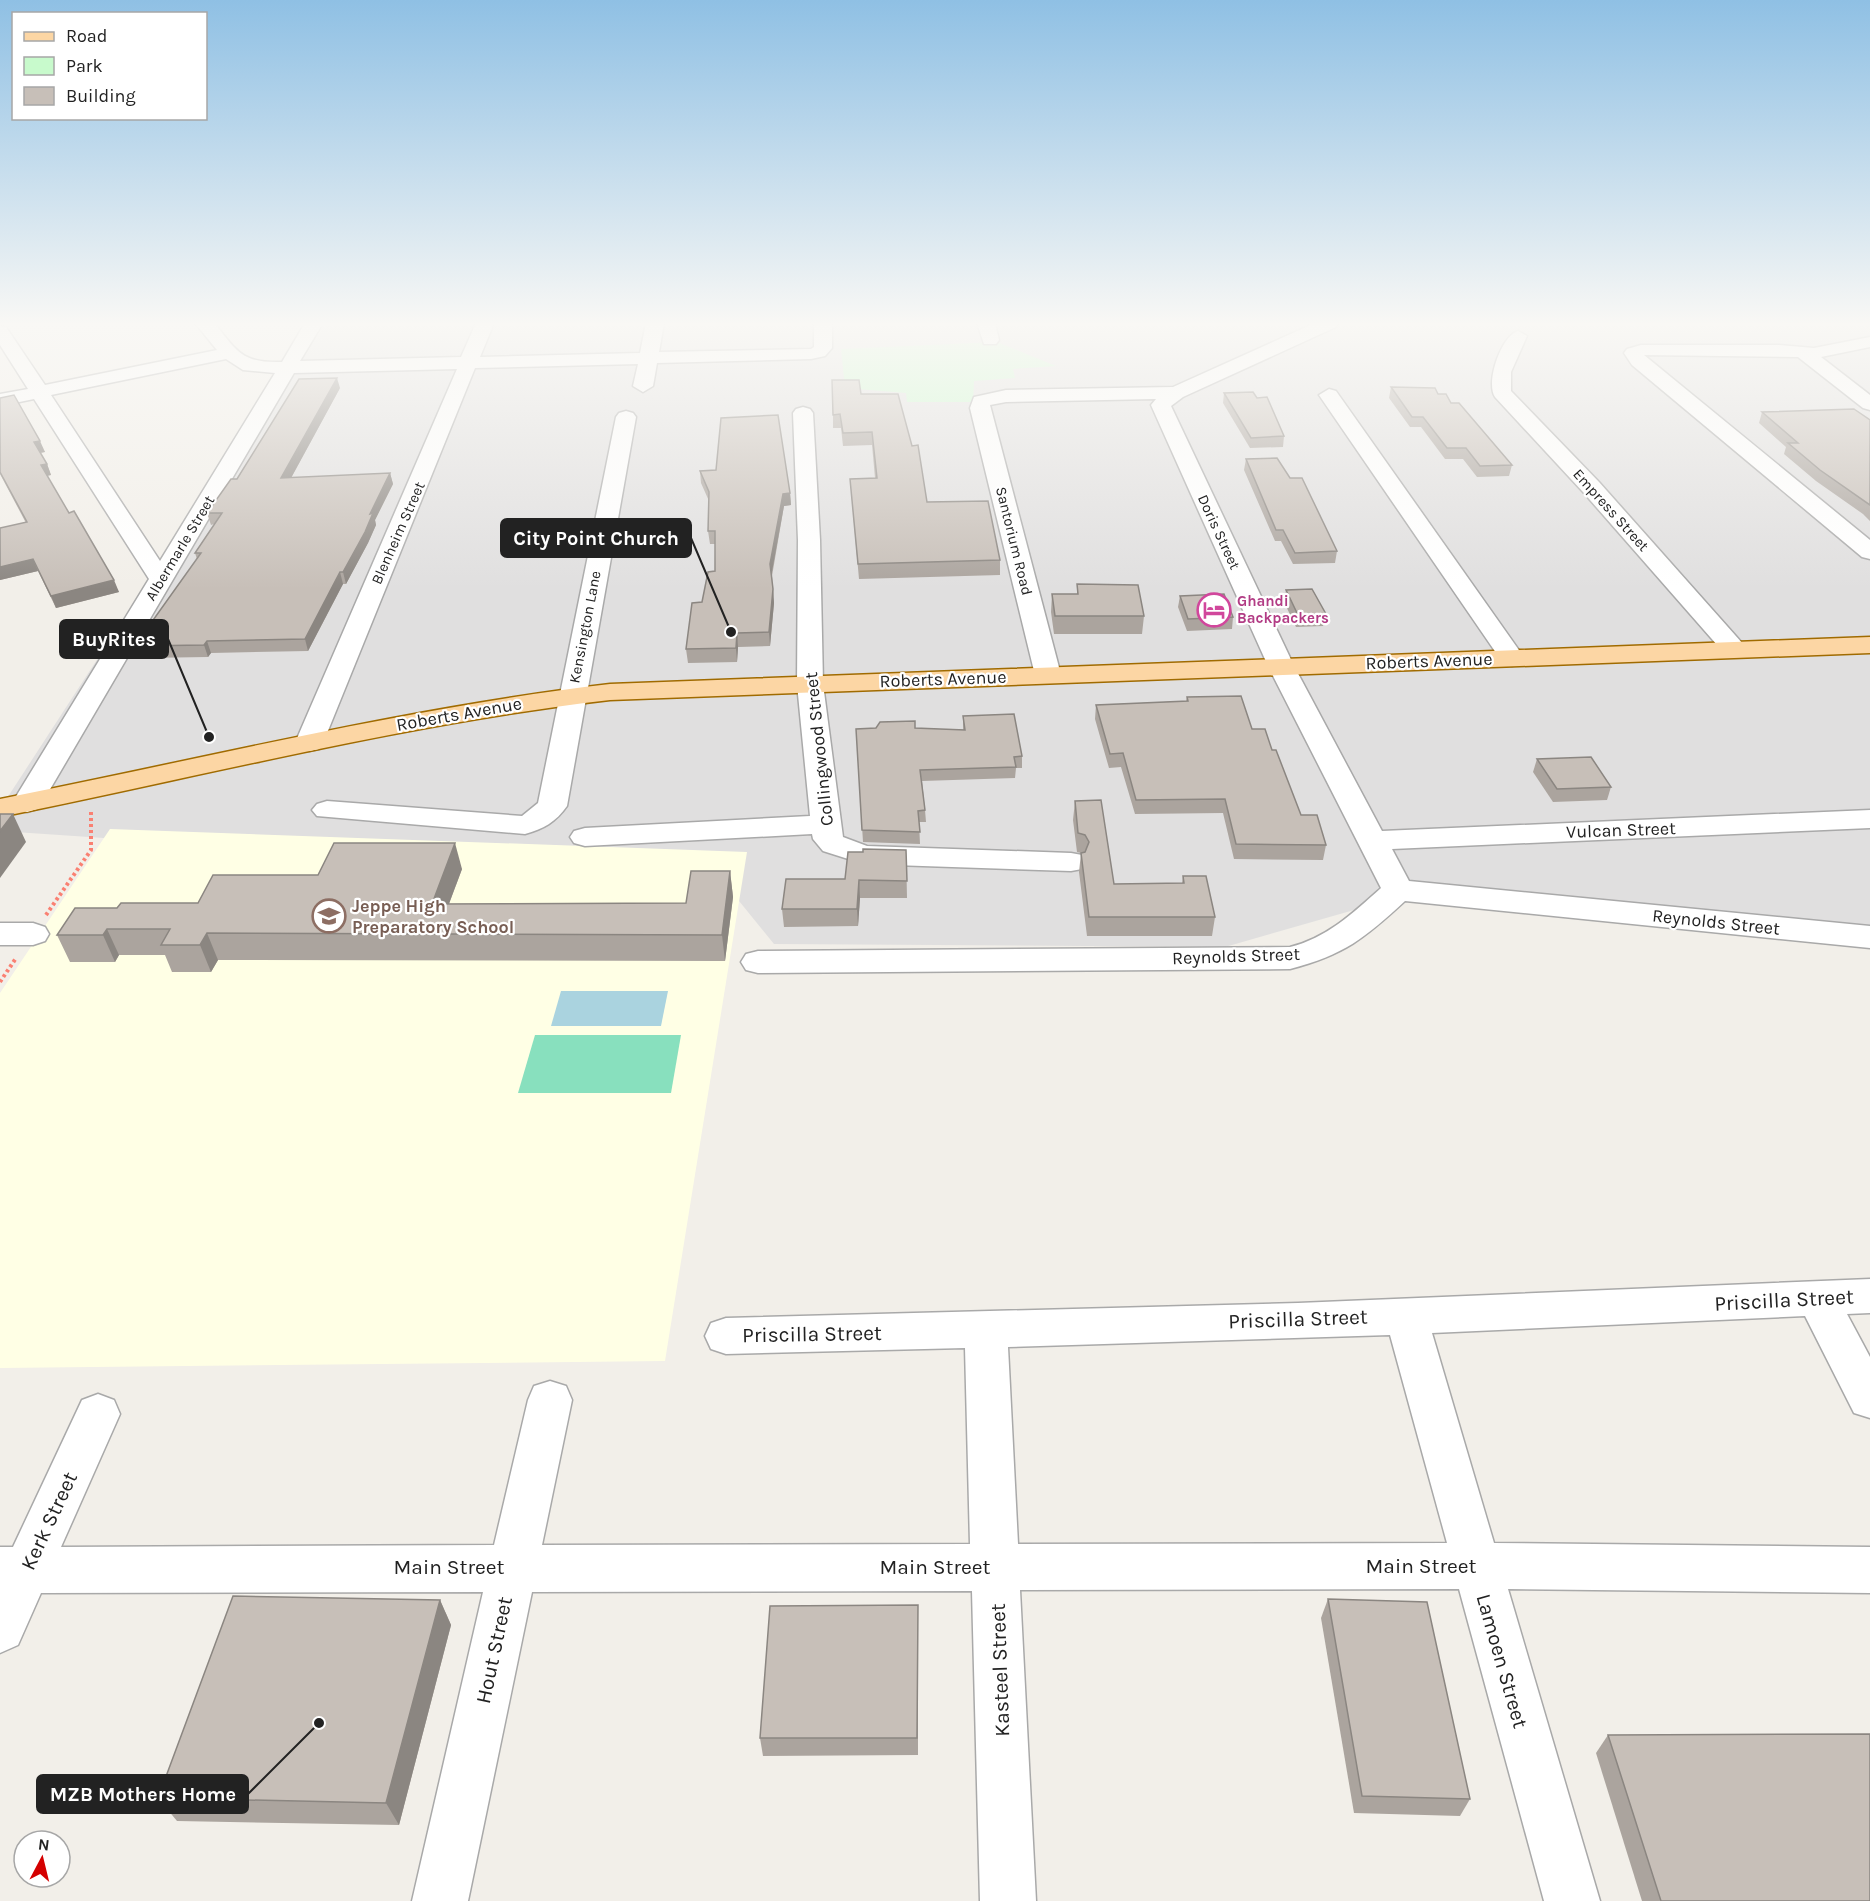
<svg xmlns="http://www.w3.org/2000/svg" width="1870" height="1901" font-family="Karla,sans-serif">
<rect width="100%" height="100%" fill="#f2efe9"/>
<polygon fill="#e0dfdf" points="311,323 1870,323 1870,935 1417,892 1225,947 774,944 722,880 0,831 0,809 287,367"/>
<polygon fill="#ffffe5" points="110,829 747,852 665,1361 0,1368 0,993"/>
<polygon fill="#c8facc" points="997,342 1056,366 1013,369 1015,378 974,381 973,402 907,402 906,393 845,388 841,349"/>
<polygon fill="#88e0be" points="535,1035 681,1035 671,1093 518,1093"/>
<polygon fill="#aad3df" points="561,991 668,991 661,1026 551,1026"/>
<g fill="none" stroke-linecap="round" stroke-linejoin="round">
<g stroke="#a9a9a9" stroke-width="3">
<g id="minor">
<path d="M195,323h19c24,29 27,40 68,39l23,-39h18l-23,38 161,-4 15,-34h18l-14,34 160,-4 6,-30h18l-5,29 152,-3 3,-2v-24h18v25l-7,8 -14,3 -154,4 -4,23 -10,6 -10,-6 5,-22 -163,4 -152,375 -4,6 -10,2 -10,-2 -4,-6 162,-374 -163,4 -252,430 -5,6 -10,3 -10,-3 -5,-6 137,-224 -115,-180 -34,7v-12l28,-5 -28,-44v-19l6,1 39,58 172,-35zM226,359l17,11 32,3 -115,188 -109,-166z"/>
<polygon points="977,323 995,323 999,340 996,344 984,344"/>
<path d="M1315,323h24l-3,4 -153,70 -12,9 123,260 88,165 488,-21v18l-478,21 17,32 461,45v22l-465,-47c-40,37 -61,54 -115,68l-532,4 -12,-3 -5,-8 5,-8 12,-3 532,-4c37,-9 63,-34 91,-59l-113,-222 -117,-261 5,-6 -150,3 -16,3 71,270 -4,6 -9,2 -9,-2 -4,-6 -65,-267 4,-11 32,-7 167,-3z"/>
<path d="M1518,331l9,5 -16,36v19l88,91 144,162 4,5 -4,5 -9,3 -9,-3 -142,-162 -88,-95c-10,-15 7,-62 23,-66z"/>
<polygon points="1870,337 1870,347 1821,357 1870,395 1870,410 1863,408 1798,357 1644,355 1870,540 1870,559 1862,557 1632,365 1624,353 1627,349 1641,345 1779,345 1814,348"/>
<polygon points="1329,389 1336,391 1521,653 1525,658 1521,663 1512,666 1503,663 1319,395"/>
<polygon points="803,407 810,409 813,413 820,540 823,684 843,837 867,846 1071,853 1082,855 1086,862 1082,869 1071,871 864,864 823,851 813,839 812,834 585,846 574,843 570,837 574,831 585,828 810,816 797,684 798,540 793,413 796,409"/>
<path d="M626,411l7,2 3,4 -69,389c-11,16 -24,23 -42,28l-208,-18 -5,-6 5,-6 10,-3 195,15 16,-13 78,-386 3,-4z"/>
<polygon points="0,923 33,923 45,927 49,934 45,941 33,945 0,945"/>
<path d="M1870,1279v34l-23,1 23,43v61l-16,-5 -49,-97 -373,17 62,210 376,4v46l-362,-4 92,312h-56l-85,-312 -439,1 16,311h-56l-8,-310 -440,1 -64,309h-56l71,-309 -442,1 -23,52 -18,8v-106h13l69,-147 16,-6 16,6 6,14 -59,133 433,-2 34,-145 6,-14 16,-5 16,5 6,14 -30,145 428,-1 -5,-196 -239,6 -15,-5 -6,-13 6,-13 15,-5 572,-15zM1390,1335l57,208 -429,1 -10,-197z"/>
</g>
</g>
<g stroke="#a06b00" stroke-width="3">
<path id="major" d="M1870,637v16l-1260,47c-206,24 -407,76 -610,117v-18c203,-40 404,-91 610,-115z"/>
</g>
<g stroke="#fa8072" stroke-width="4" stroke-dasharray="3 3" stroke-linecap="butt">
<polyline points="46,915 91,850 91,810"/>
<polyline points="0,982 16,958"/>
</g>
<use href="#minor" fill="#fff" fill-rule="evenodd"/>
<use href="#major" fill="#fcd6a4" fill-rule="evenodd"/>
</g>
<g fill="#aba49e">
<polygon points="1391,387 1438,394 1451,403 1512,465 1509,476 1477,477 1463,459 1445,459 1421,427 1410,427 1389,398"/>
<polygon points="340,388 291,478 390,473 393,484 375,520 376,525 368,543 346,584 343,584 308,651 211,653 208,657 143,658 138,646 152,626 151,623 197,559 195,553 214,524 211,525 207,513 237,479"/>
<polygon points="1224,393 1284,436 1283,447 1250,448 1223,403"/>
<polygon points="861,394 927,502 1000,560 1000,575 859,579 850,479 875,478 872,445 843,446 841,428 833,428 833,415"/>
<polygon points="0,398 45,452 40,453 47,464 51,475 47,476 69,513 119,592 56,608 38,571 0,580 0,528 26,523 0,474"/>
<polygon points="1762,412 1870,420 1870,521 1863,514 1816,481 1784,454 1786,447 1759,423"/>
<polygon points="1246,459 1290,478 1337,551 1335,563 1293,564 1281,541 1275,541 1244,470"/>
<polygon points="700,471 790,493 791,505 784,506 772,576 774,603 770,646 738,647 737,662 688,663 686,649 702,602 715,571 715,544 710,544 708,531 709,501 701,483"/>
<polygon points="1077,584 1144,616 1142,634 1054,634 1051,612 1052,594 1077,594"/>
<polygon points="1286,590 1326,614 1323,626 1296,627 1284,602"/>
<polygon points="1180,596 1233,617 1232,629 1187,631 1178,607"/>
<polygon points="1187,697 1252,729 1272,750 1301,815 1326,845 1323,860 1234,859 1223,813 1135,814 1121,767 1109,768 1095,719 1096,705 1186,701"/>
<polygon points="963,716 1022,756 1022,768 1016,768 1015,778 922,781 925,810 926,822 919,822 920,844 863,842 856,729 915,728 963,730"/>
<polygon points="1537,759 1611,787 1607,800 1553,802 1533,772"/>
<polygon points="1075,801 1114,884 1182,883 1183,876 1215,917 1212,936 1087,936 1079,872 1081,853 1077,852 1073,820"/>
<polygon points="906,850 907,898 860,898 858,926 784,927 782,909"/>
<polygon points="462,869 449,904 686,903 730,871 733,897 725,961 218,960 211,972 172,972 165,955 119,955 115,962 70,962 57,935 117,908 198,903 318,875"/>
<polygon points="1328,1599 1470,1799 1460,1816 1354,1813 1321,1618"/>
<polygon points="440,1600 451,1625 399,1825 177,1821 158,1798"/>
<polygon points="918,1605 918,1755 763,1756 760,1738"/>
<polygon points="1608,1735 1870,1901 1642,1901 1596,1753"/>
</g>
<g fill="#8b8681">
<polygon points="337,378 340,388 285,489 281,478"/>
<polygon points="40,441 45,452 39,453 34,442"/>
<polygon points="47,464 51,475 45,476 41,465"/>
<polygon points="390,473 393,484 375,520 376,525 368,543 346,584 343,572 370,514"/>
<polygon points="790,493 791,505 784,506 771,577 770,564 783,494"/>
<polygon points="33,559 38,571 0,580 0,567"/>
<polygon points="340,572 343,584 308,651 305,639"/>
<polygon points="114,580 119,592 56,608 51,596"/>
<polygon points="773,589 774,603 770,646 769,632"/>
<polygon points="737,633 738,647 737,662 736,648"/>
<polygon points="207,641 211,653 208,657 204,645"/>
<polygon points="13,814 26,842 0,878 0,831"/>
<polygon points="455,843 462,869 439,930 432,904"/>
<polygon points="730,871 733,897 725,961 722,935"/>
<polygon points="859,880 860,898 858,926 857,909"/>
<polygon points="107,929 119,955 115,962 103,935"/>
<polygon points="207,933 218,960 211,972 200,945"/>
<polygon points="440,1600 451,1625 399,1825 386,1803"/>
</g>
<g fill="#c7bfb8" stroke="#8b8681" stroke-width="1.5">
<polygon points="337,378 281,478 390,473 370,514 373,513 365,532 343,572 340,572 305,639 207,641 204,645 138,646 155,623 151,623 201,553 195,553 222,513 207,513 231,479 237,479 299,379"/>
<polygon points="832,380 859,380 861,394 898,394 912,446 918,445 927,502 988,501 1000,560 858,564 850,479 877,478 872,432 843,433 840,414 833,415"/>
<polygon points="1391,387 1435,388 1438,394 1446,394 1451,403 1459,403 1512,465 1480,466 1466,448 1447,448 1423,417 1412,417"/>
<polygon points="1253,392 1257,398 1267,397 1284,436 1251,438 1224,393"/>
<polygon points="14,395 40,441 34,442 47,464 41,465 69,513 74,511 114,580 51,596 33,559 0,567 0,528 27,522 0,472 0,398"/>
<polygon points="1854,409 1870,420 1870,505 1820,470 1788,443 1798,443 1762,412"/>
<polygon points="778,415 790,493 783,494 770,564 773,589 769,632 737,633 736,648 686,649 692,603 702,602 708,572 715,571 715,531 708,531 709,492 700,471 716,470 721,418"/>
<polygon points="1277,458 1290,478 1302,478 1337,551 1295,553 1283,530 1276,530 1246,459"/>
<polygon points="1077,584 1138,585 1144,616 1055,616 1052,594 1078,594"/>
<polygon points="1312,589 1326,614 1298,615 1286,590"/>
<polygon points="1224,594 1233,617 1188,619 1180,596"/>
<polygon points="1241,696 1252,729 1265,729 1272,750 1276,750 1301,815 1317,815 1326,845 1236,844 1225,799 1136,800 1123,753 1110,754 1096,705 1188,701 1187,697"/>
<polygon points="1014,714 1022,756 1014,757 1016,767 920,770 925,810 918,811 920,832 862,830 856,729 876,728 880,722 915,721 915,728 965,730 963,716"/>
<polygon points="1591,757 1611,787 1557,789 1537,759"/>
<polygon points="1101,800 1114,884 1184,883 1183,876 1206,876 1215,917 1089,917 1081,853 1085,852 1089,842 1085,835 1078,833 1075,801"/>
<polygon points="0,814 13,814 0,831"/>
<polygon points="334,843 455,843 432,904 686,903 691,871 730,871 722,935 207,933 200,945 161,945 170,929 107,929 103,935 57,935 75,908 117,908 121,903 198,903 213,875 318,875"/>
<polygon points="863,849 906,850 907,881 859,880 857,909 782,909 786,879 845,879 848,852 863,852"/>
<polygon points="233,1596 440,1600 386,1803 158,1798"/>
<polygon points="1328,1599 1427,1602 1470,1799 1362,1796"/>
<polygon points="918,1605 917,1738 760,1738 770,1606"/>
<polygon points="1870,1734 1870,1901 1661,1901 1608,1735"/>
</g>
<linearGradient id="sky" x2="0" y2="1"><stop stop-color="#8fc0e4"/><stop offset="0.55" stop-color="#f9f8f5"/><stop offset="1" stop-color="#f9f8f5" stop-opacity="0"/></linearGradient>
<rect width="1870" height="589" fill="url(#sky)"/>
<defs>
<g id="hotel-ring" transform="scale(1.725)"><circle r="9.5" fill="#fff" stroke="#d1479c" stroke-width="1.5"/><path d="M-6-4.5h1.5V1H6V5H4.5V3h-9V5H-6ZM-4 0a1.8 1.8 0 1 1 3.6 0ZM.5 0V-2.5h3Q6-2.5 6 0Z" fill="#d1479c"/></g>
<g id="school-ring" transform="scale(1.725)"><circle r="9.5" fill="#fff" stroke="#8d6e63" stroke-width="1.5"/><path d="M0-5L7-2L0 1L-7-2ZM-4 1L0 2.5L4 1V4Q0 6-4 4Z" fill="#8d6e63"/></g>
</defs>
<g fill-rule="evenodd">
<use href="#hotel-ring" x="1214" y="610"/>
<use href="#school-ring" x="329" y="916"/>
</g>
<g text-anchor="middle" stroke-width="4.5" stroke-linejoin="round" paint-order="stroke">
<g font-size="15" fill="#222" stroke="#fff">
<text transform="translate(1611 510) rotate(48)" y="5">Empress Street</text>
<text transform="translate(1219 532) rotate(65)" y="5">Doris Street</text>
<text transform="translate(398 533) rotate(-66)" y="5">Blenheim Street</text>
<text transform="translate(1014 541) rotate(76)" y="5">Santorium Road</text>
<text transform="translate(180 548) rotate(-59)" y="5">Albermarle Street</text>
<text transform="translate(585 627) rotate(-79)" y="5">Kensington Lane</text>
</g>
<g font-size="15" font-weight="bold" fill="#b23c85" stroke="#fff" text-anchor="start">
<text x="1237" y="606">Ghandi<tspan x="1237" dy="17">Backpackers</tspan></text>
</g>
<g font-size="18" fill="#222" stroke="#fff">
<text transform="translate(1429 661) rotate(-2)" y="6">Roberts Avenue</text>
<text transform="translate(943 679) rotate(-2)" y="6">Roberts Avenue</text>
<text transform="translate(459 714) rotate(-10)" y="6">Roberts Avenue</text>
<text transform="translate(819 749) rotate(-96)" y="6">Collingwood Street</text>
<text transform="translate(1621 830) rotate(-2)" y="6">Vulcan Street</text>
<text transform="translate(1716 922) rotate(6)" y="6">Reynolds Street</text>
<text transform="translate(1236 956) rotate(-2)" y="6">Reynolds Street</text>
</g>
<g font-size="18" font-weight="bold" fill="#785e54" stroke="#fff" text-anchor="start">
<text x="352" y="912">Jeppe High<tspan x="352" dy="21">Preparatory School</tspan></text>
</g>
<g font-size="21" fill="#222" stroke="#fff">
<text transform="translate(1784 1300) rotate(-3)" y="7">Priscilla Street</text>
<text transform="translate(1298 1319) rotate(-2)" y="7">Priscilla Street</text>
<text transform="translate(812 1334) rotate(-1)" y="7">Priscilla Street</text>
<text transform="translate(49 1521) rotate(-65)" y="7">Kerk Street</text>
<text x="1421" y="1573">Main Street</text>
<text x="449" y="1574">Main Street</text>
<text x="935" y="1574">Main Street</text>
<text transform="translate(494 1650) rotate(-78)" y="7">Hout Street</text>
<text transform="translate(1502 1661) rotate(74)" y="7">Lamoen Street</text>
<text transform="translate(1000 1670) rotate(-92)" y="7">Kasteel Street</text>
</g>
</g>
<path fill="none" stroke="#222" stroke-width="2" d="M731 632L691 538M209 737L168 639M319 1723L248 1794"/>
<g fill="#222" stroke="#fff" stroke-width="2">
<circle cx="731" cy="632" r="6"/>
<circle cx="209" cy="737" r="6"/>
<circle cx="319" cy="1723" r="6"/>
</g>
<g fill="#222" stroke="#222" stroke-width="2">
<rect x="501" y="519" width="190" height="38" rx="6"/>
<rect x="60" y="620" width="108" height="38" rx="6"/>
<rect x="37" y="1775" width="211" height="38" rx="6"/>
</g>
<g font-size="20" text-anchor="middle" font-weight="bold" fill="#fff">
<text x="596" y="545">City Point Church</text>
<text x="114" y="646">BuyRites</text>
<text x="143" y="1801">MZB Mothers Home</text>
</g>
<rect x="12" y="12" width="195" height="108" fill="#ffffff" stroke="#a7a7a7" stroke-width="1.5"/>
<rect x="24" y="32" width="30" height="9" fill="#fcd6a4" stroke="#a7a7a7" stroke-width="1.5"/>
<text x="66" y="42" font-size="18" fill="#222222">Road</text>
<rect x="24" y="57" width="30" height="18" fill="#c8facc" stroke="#a7a7a7" stroke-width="1.5"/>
<text x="66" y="72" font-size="18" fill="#222222">Park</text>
<rect x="24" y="87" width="30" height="18" fill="#c7bfb8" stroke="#a7a7a7" stroke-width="1.5"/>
<text x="66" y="102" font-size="18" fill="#222222">Building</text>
<g transform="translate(42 1859) rotate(7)"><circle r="28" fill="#ffffff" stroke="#a7a7a7" stroke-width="1.5"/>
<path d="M0-4.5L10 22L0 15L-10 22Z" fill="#d40000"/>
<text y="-9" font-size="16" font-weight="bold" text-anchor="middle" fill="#222222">N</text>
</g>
</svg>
